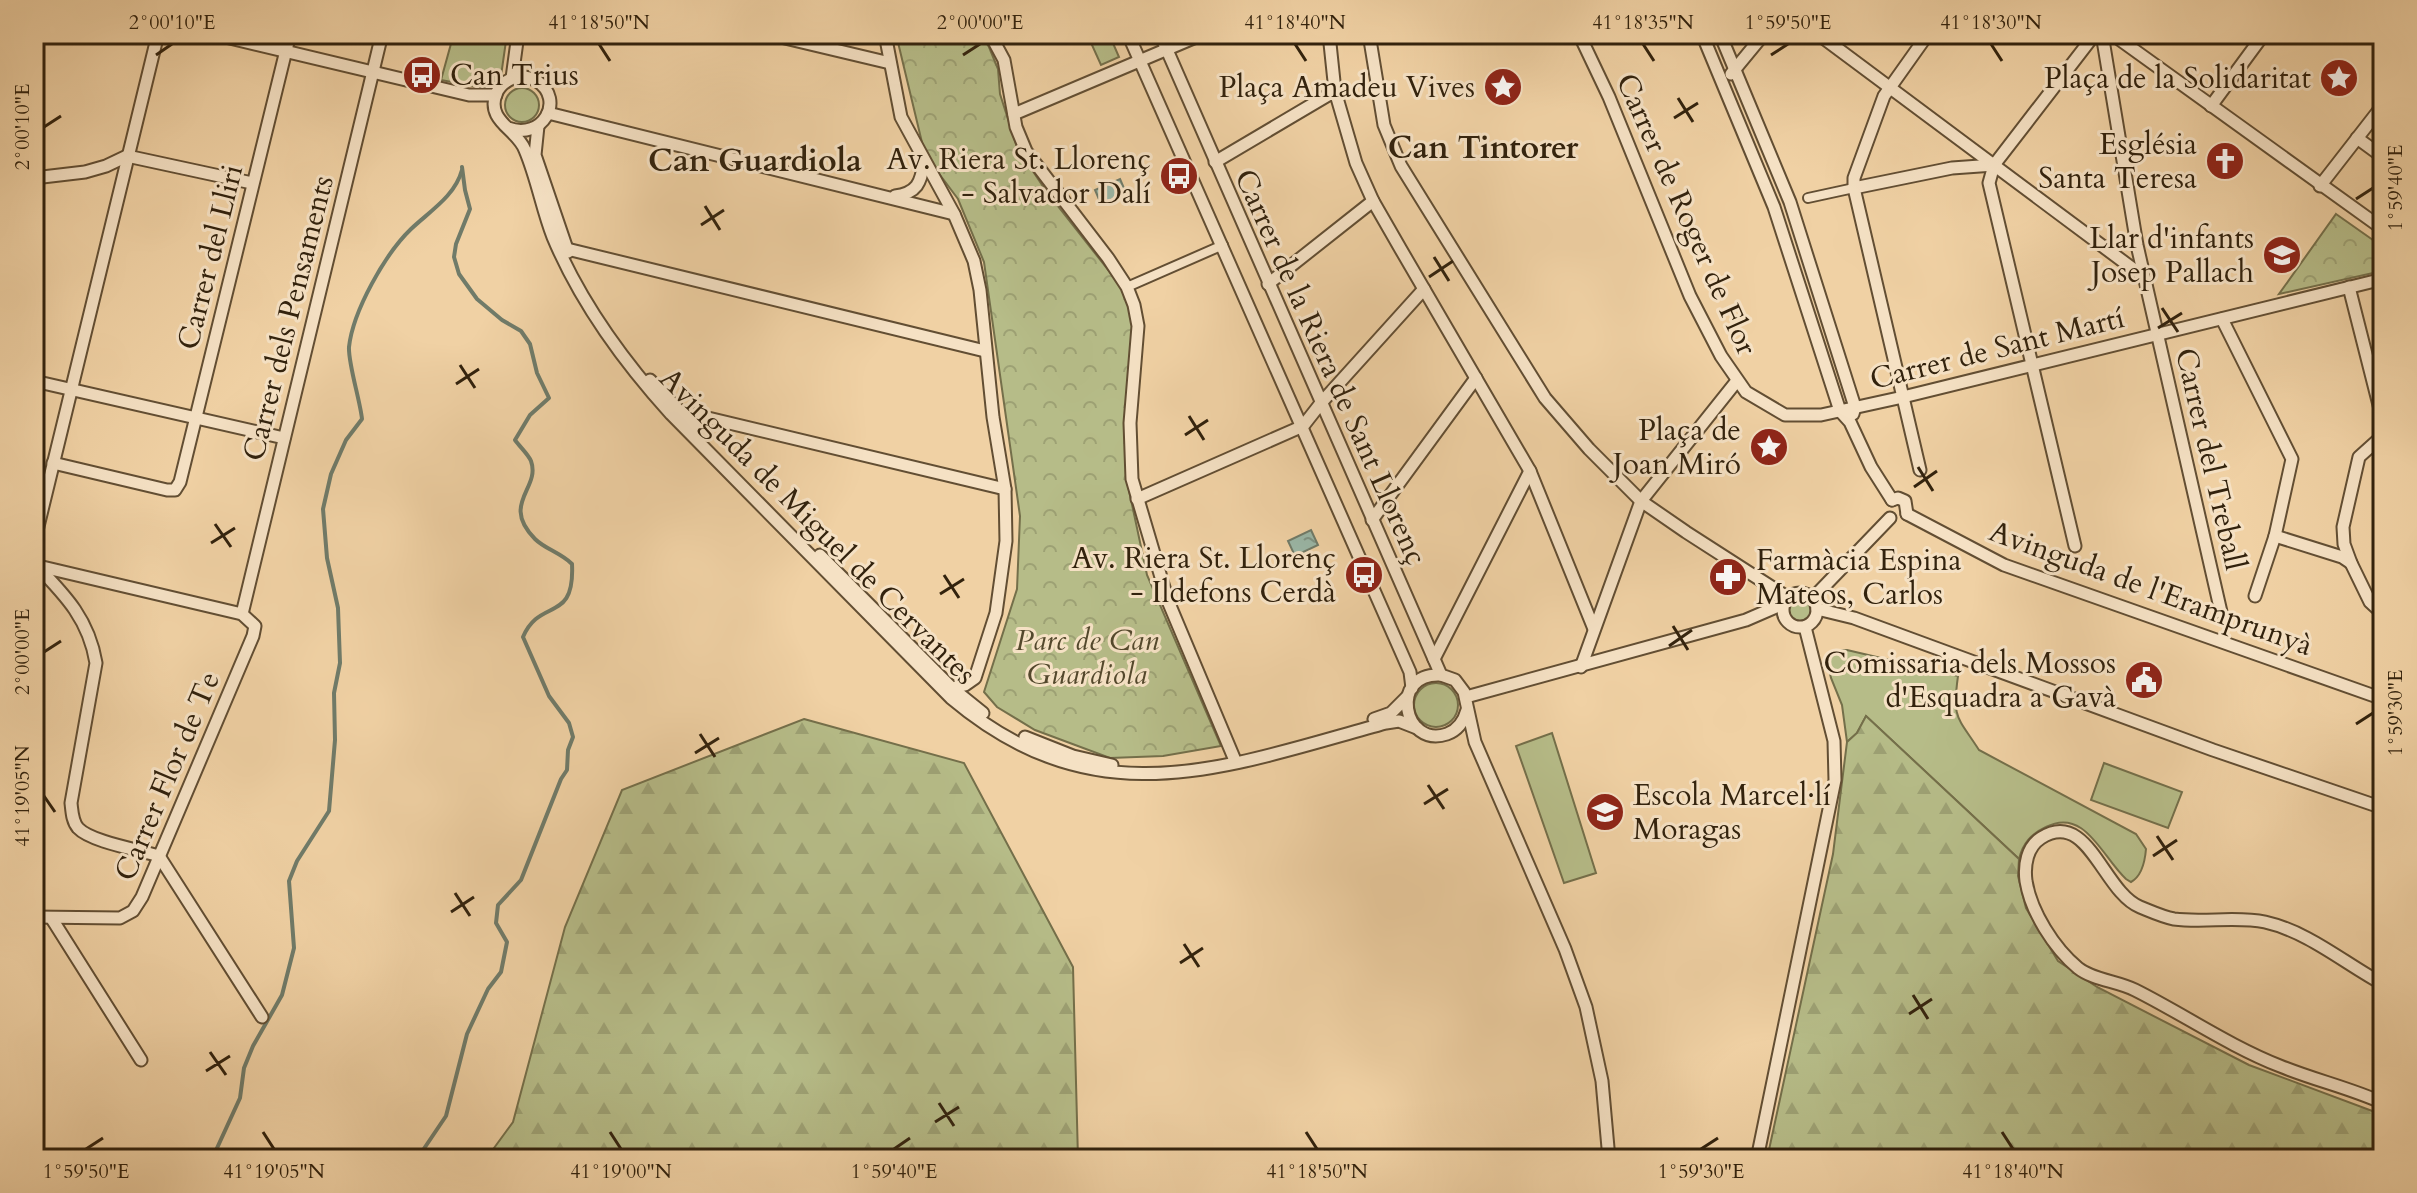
<svg xmlns="http://www.w3.org/2000/svg" width="2417" height="1193" font-family="Cardo,serif">
<defs>
<pattern id="forest-firs" width="22" height="20" patternUnits="userSpaceOnUse" patternTransform="scale(2)"><rect width="22" height="20" fill="#b6bc88"/><path d="M5 1l3.5 6h-7zM16 11l3.5 6h-7z" fill="#9da174"/></pattern>
<pattern id="park-crowns" width="20" height="18" patternUnits="userSpaceOnUse" patternTransform="scale(2)"><rect width="20" height="18" fill="#b6bc88"/><path d="M2 6a3 3 0 1 1 6 0M12 15a3 3 0 1 1 6 0" fill="none" stroke="#9da174"/></pattern>
<pattern id="water-ripples" width="26" height="14" patternUnits="userSpaceOnUse" patternTransform="scale(2)"><rect width="26" height="14" fill="#9ab7a7"/><path d="M2 4q2-2 4 0t4 0M15 11q2-2 4 0t4 0" fill="none" stroke="#7e9486"/></pattern>
</defs>
<rect width="100%" height="100%" fill="#f0d1a4"/>
<filter id="stains"><feTurbulence type="fractalNoise" baseFrequency=".0025" numOctaves="4"/><feColorMatrix values="0 0 0 0 .2 0 0 0 0 .09 0 0 0 0 .02 0 0 0 .5 -.17"/></filter>
<radialGradient id="worn" r=".72"><stop offset=".6" stop-color="#630" stop-opacity="0"/><stop offset="1" stop-color="#630" stop-opacity=".3"/></radialGradient>
<g fill="#b6bc88" stroke="#746f4a" stroke-width="2">
<polygon points="449,34 507,34 501,76 488,89 441,80 452,40"/>
<polygon points="1087,34 1109,34 1119,57 1101,65"/>
<circle cx="522" cy="105" r="17"/>
<circle cx="1799" cy="610" r="13"/>
<path d="M1847,650l111,26c-6,43 -1,40 21,74l157,84 10,15c-1,12 -4,27 -15,33l-5,-3c-24,-22 -41,-72 -80,-52 -15,7 -23,16 -27,32l-153,-143 -9,17 -10,9 -5,-37 -11,-27 -5,-21 8,-6z"/>
<circle cx="1436" cy="705" r="22"/>
<polygon points="1552,733 1596,873 1564,883 1516,746"/>
<polygon points="2104,763 2182,792 2168,828 2091,800"/>
</g>
<g fill="url(#forest-firs)" stroke="#746f4a" stroke-width="2">
<polygon points="1866,716 2019,859 2018,876 2026,908 2058,961 2097,987 2249,1065 2383,1115 2383,1159 1767,1159 1833,854 1847,742 1857,733"/>
<polygon points="804,719 964,763 1073,967 1078,1159 486,1159 513,1122 565,927 622,790"/>
</g>
<g fill="url(#park-crowns)" stroke="#746f4a" stroke-width="2">
<polygon points="896,34 980,34 989,47 998,69 1000,94 1017,147 1046,191 1120,285 1133,318 1127,481 1147,575 1221,746 1163,756 1110,758 1035,730 997,707 984,692 1017,589 1020,516 984,262 958,199 925,155"/>
<polygon points="2336,214 2380,245 2383,248 2382,271 2279,294"/>
</g>
<g fill="url(#water-ripples)" stroke="#707b69" stroke-width="2">
<polygon points="1120,179 1126,193 1101,204 1095,190"/>
<polygon points="1311,530 1318,545 1295,556 1288,541"/>
</g>
<g fill="none" stroke-linecap="round" stroke-linejoin="round">
<g stroke="#707b69" stroke-width="4">
<path d="M212,1159l28,-61 4,-30 9,-22 29,-51 12,-47 -5,-67 8,-20 32,-50 6,-71 -1,-47 6,-30 -2,-55 -11,-50 -4,-49 8,-35 15,-34 16,-21c-2,-19 -14,-56 -13,-72 4,-36 36,-93 62,-118 19,-18 44,-33 51,-59"/>
<path d="M417,1159l29,-43 21,-82 21,-45 13,-17 6,-30 -11,-19 2,-18 23,-25 40,-101 6,-9 1,-20 5,-13 -4,-14 -20,-27 -26,-59c17,-40 52,-13 49,-73 -11,-11 -27,-15 -37,-25 -35,-36 6,-50 -4,-78 -3,-7 -11,-14 -16,-21l15,-25 19,-17 -12,-25 -7,-29 -9,-13 -19,-11 -25,-21 -18,-25 -5,-17 2,-13 14,-35 -5,-19 -3,-23"/>
</g>
<g stroke="#624e33" stroke-width="12">
<g id="pedestrian">
<polyline points="1808,198 1854,188"/>
<polyline points="1127,287 1223,245"/>
</g>
</g>
<g stroke="#624e33" stroke-width="15">
<g id="minor">
<polyline points="213,34 469,95 496,95"/>
<polyline points="768,34 890,63"/>
<polyline points="885,34 901,117 954,214 974,261 980,290 993,417 1005,489 1006,541 996,613 975,678 965,685 952,688"/>
<polyline points="990,34 1004,60 1016,127 1026,151 1108,258 1127,287 1134,305 1138,326 1130,423 1132,479 1168,601 1234,758"/>
<polyline points="1128,34 1410,672 1412,688"/>
<polyline points="1160,34 1434,659 1441,675 1455,680 1464,692 1475,742 1565,949 1586,1007 1602,1081 1609,1159"/>
<polyline points="1329,34 1335,91 1356,163 1373,201 1400,248 1530,471 1594,629"/>
<polyline points="1369,34 1384,125 1401,166 1545,398 1589,449 1641,501 1686,532 1787,597"/>
<polyline points="1579,34 1609,97 1690,296 1721,356 1746,392 1785,415 1821,415 1903,397 2383,279"/>
<polyline points="1702,34 1774,207 1840,411 1850,422 1871,467 1892,500"/>
<polyline points="1720,34 1790,202 1855,407 1853,414"/>
<polyline points="1818,34 2144,277"/>
<polyline points="2102,34 2137,245 2221,612"/>
<polyline points="2112,34 2383,229"/>
<polyline points="1731,74 1764,34"/>
<polyline points="512,78 518,34"/>
<polyline points="2211,106 2264,34"/>
<polyline points="548,113 954,214"/>
<polyline points="1014,114 1203,34"/>
<polyline points="538,126 535,155 568,252"/>
<path d="M508,128c34,13 58,-28 29,-47 -6,-4 -16,-5 -24,-3 -7,3 -14,8 -17,16 -10,27 21,35 29,56 12,28 17,59 28,87 28,67 70,124 118,177l280,284c146,123 274,69 435,25l13,-2 18,7"/>
<polyline points="2357,138 2383,157"/>
<polyline points="1215,162 1335,91"/>
<polyline points="34,178 85,172 106,166 127,156 252,183"/>
<polyline points="2320,186 2383,105"/>
<polyline points="1854,188 1952,168 1994,165"/>
<path d="M895,196c22,-3 26,-13 29,-34"/>
<polyline points="567,249 985,351"/>
<polyline points="1268,284 1373,201"/>
<polyline points="2349,287 2383,421"/>
<polyline points="2222,319 2292,459 2275,536 2255,596"/>
<polyline points="650,380 696,428"/>
<polyline points="34,381 284,438"/>
<polyline points="683,412 1005,489"/>
<polyline points="2383,431 2379,439 2359,457 2343,527 2344,544 2351,563 2370,602 2383,614"/>
<polyline points="53,463 167,490 175,490 180,482 290,34"/>
<polyline points="1920,470 1854,188 1854,178 1884,96 1928,34"/>
<polyline points="1137,499 1303,426 1321,403 1424,289"/>
<polyline points="1892,500 1898,498 1905,501 1907,514"/>
<polyline points="1907,514 2004,565 2383,699"/>
<polyline points="1372,520 1476,378"/>
<polyline points="2275,536 2342,557 2351,563"/>
<polyline points="34,543 158,34"/>
<polyline points="2075,546 1989,183 1994,165 2095,34"/>
<polyline points="820,555 952,688 983,713"/>
<polyline points="34,565 242,614 255,626 253,636 142,897 133,911 120,918 34,917"/>
<path d="M37,566c29,30 52,54 59,97l-25,140c1,8 1,18 7,25 13,14 62,22 81,28"/>
<circle cx="1800" cy="610" r="17"/>
<polyline points="1813,598 1890,518"/>
<polyline points="1817,609 1854,618 2213,750 2383,808"/>
<polyline points="242,614 382,34"/>
<polyline points="1434,659 1530,471"/>
<polyline points="1581,667 1641,501 1736,382"/>
<path d="M1441,675c-53,-3 -38,74 6,59 11,-4 17,-13 20,-24"/>
<polyline points="1466,697 1746,620 1783,604"/>
<polyline points="1374,719 1391,713 1407,697"/>
<polyline points="1025,737 1073,756 1112,765"/>
<polyline points="159,856 262,1017"/>
<polyline points="52,919 141,1060"/>
<path d="M2383,984c-39,-21 -74,-52 -118,-62 -29,-6 -61,1 -91,-3 -11,-2 -24,-8 -34,-12 -37,-15 -52,-99 -99,-69 -14,9 -17,27 -15,43 5,31 28,67 52,87 15,12 39,13 57,22 48,24 94,56 145,76 34,14 70,22 103,37"/>
<polyline points="1757,1159 1835,780 1834,741 1805,627"/>
</g>
</g>
<use href="#pedestrian" stroke="#f5e1c4" stroke-width="8"/>
<use href="#minor" stroke="#f5e1c4" stroke-width="11"/>
</g>
<path fill="none" stroke="#32220d" stroke-width="3" d="M599,44l11,17M1295,44l11,17M1643,44l11,17M1991,44l11,17M156,55l16,-11M963,55l17,-11M1771,55l17,-11M1678,98l15,24M1674,118l24,-15M44,127l17,-11M2356,199l17,-11M705,206l15,24M701,225l23,-15M1434,257l15,24M1429,277l24,-16M2162,308l16,24M2158,328l24,-15M460,365l15,23M456,384l23,-15M1189,416l15,24M1185,435l23,-15M1918,467l15,24M1914,487l23,-16M215,524l16,23M211,543l24,-15M944,575l15,23M940,594l24,-15M1673,626l15,24M1669,646l23,-16M44,652l17,-11M2356,724l17,-11M700,734l15,23M695,753l24,-15M1428,785l16,24M44,796l11,16M1424,804l24,-15M2157,836l16,24M2153,856l24,-16M455,893l15,23M451,912l23,-15M1184,944l15,23M1180,963l23,-15M1913,995l15,24M1909,1014l23,-15M210,1052l16,23M206,1071l24,-15M939,1103l15,23M935,1122l24,-15M263,1132l11,17M610,1132l11,17M1306,1132l11,17M2002,1132l11,17M86,1149l17,-11M894,1149l16,-11M1701,1149l17,-11"/>
<defs>
<g id="bus-disc" transform="scale(2)"><circle r="9.5" fill="#8f2418" stroke="#f5e1c4"/><path d="M-5-6H5V4H4V6H2V4H-2V6H-4V4H-5ZM-3.5-4V0h7V-4ZM-3.5 1.2v1.5H-2V1.2ZM2 1.2v1.5H3.5V1.2Z" fill="#fff"/></g>
<g id="sight-disc" transform="scale(2)"><circle r="9.5" fill="#8f2418" stroke="#f5e1c4"/><path d="M0-6L1.8-2.2L6-1.7L2.9 1.2L3.7 5.4L0 3.3L-3.7 5.4L-2.9 1.2L-6-1.7L-1.8-2.2Z" fill="#fff"/></g>
<g id="church-disc" transform="scale(2)"><circle r="9.5" fill="#8f2418" stroke="#f5e1c4"/><path d="M-1.2-6h2.4v3.5h3.3v2.4h-3.3V6h-2.4V-.1h-3.3v-2.4h3.3Z" fill="#fff"/></g>
<g id="school-disc" transform="scale(2)"><circle r="9.5" fill="#8f2418" stroke="#f5e1c4"/><path d="M0-5L7-2L0 1L-7-2ZM-4 1L0 2.5L4 1V4Q0 6-4 4Z" fill="#fff"/></g>
<g id="pharmacy-disc" transform="scale(2)"><circle r="9.5" fill="#8f2418" stroke="#f5e1c4"/><path d="M-2-6h4v4h4v4h-4v4h-4v-4h-4v-4h4Z" fill="#fff"/></g>
<g id="civic-disc" transform="scale(2)"><circle r="9.5" fill="#8f2418" stroke="#f5e1c4"/><path d="M-.6-6.5H3V-4.5H.6V-3L4-1V1h2V6H-6V1h2V-1L-.6-3ZM-1.2 2.5V6h2.4V2.5Z" fill="#fff"/></g>
</defs>
<g fill-rule="evenodd">
<use href="#bus-disc" x="422" y="75"/>
<use href="#sight-disc" x="2339" y="78"/>
<use href="#sight-disc" x="1503" y="87"/>
<use href="#church-disc" x="2225" y="161"/>
<use href="#bus-disc" x="1179" y="176"/>
<use href="#school-disc" x="2282" y="255"/>
<use href="#sight-disc" x="1769" y="447"/>
<use href="#bus-disc" x="1364" y="575"/>
<use href="#pharmacy-disc" x="1728" y="577"/>
<use href="#civic-disc" x="2144" y="680"/>
<use href="#school-disc" x="1605" y="812"/>
</g>
<g text-anchor="middle" stroke-width="6" stroke-linejoin="round" paint-order="stroke">
<g font-size="30" fill="#32220d" stroke="#f5e1c4" text-anchor="end">
<text x="450" y="85" text-anchor="start">Can Trius</text>
<text x="2311" y="88">Plaça de la Solidaritat</text>
<text x="1475" y="97">Plaça Amadeu Vives</text>
<text x="2197" y="154">Església<tspan x="2197" dy="34">Santa Teresa</tspan></text>
<text x="1151" y="169">Av. Riera St. Llorenç<tspan x="1151" dy="34">- Salvador Dalí</tspan></text>
<text x="2254" y="248">Llar d'infants<tspan x="2254" dy="34">Josep Pallach</tspan></text>
<text x="1741" y="440">Plaça de<tspan x="1741" dy="34">Joan Miró</tspan></text>
<text x="1336" y="568">Av. Riera St. Llorenç<tspan x="1336" dy="34">- Ildefons Cerdà</tspan></text>
<text x="1756" y="570" text-anchor="start">Farmàcia Espina<tspan x="1756" dy="34">Mateos, Carlos</tspan></text>
<text x="2116" y="673">Comissaria dels Mossos<tspan x="2116" dy="34">d'Esquadra a Gavà</tspan></text>
<text x="1633" y="805" text-anchor="start">Escola Marcel·lí<tspan x="1633" dy="34">Moragas</tspan></text>
</g>
<g font-size="30" fill="#32220d" stroke="#f5e1c4">
<text transform="translate(1687 214) rotate(66)" y="10">Carrer de Roger de Flor</text>
<text transform="translate(210 257) rotate(-76)" y="10">Carrer del Lliri</text>
<text transform="translate(288 318) rotate(-76)" y="10">Carrer dels Pensaments</text>
<text transform="translate(1997 348) rotate(-14)" y="10">Carrer de Sant Martí</text>
<text transform="translate(1331 367) rotate(66)" y="10">Carrer de la Riera de Sant Llorenç</text>
<text transform="translate(2211 459) rotate(77)" y="10">Carrer del Treball</text>
<text transform="translate(818 526) rotate(45)" y="10">Avinguda de Miguel de Cervantes</text>
<text transform="translate(2151 588) rotate(20)" y="10">Avinguda de l'Eramprunyà</text>
<text transform="translate(167 776) rotate(-67)" y="10">Carrer Flor de Te</text>
</g>
<g font-size="30" font-style="italic" fill="#53482c" stroke="#f5e1c4">
<text x="1087" y="650">Parc de Can<tspan x="1087" dy="34">Guardiola</tspan></text>
</g>
<g font-size="32" font-weight="bold" fill="#32220d" stroke="#f5e1c4">
<text x="1483" y="158">Can Tintorer</text>
<text x="755" y="171">Can Guardiola</text>
</g>
</g>
<rect width="2417" height="1193" fill="none" stroke="#f0d1a4" stroke-width="88"/>
<rect x="44" y="44" width="2329" height="1105" fill="none" stroke="#32220d" stroke-width="3"/>
<g font-size="20" text-anchor="middle" fill="#32220d">
<text x="172" y="29">2°00'10"E</text>
<text x="599" y="29">41°18'50"N</text>
<text x="980" y="29">2°00'00"E</text>
<text x="1295" y="29">41°18'40"N</text>
<text x="1643" y="29">41°18'35"N</text>
<text x="1788" y="29">1°59'50"E</text>
<text x="1991" y="29">41°18'30"N</text>
<text transform="translate(22 127) rotate(-90)" y="7">2°00'10"E</text>
<text transform="translate(2395 188) rotate(-90)" y="7">1°59'40"E</text>
<text transform="translate(22 652) rotate(-90)" y="7">2°00'00"E</text>
<text transform="translate(2395 713) rotate(-90)" y="7">1°59'30"E</text>
<text transform="translate(22 796) rotate(-90)" y="7">41°19'05"N</text>
<text x="86" y="1178">1°59'50"E</text>
<text x="274" y="1178">41°19'05"N</text>
<text x="621" y="1178">41°19'00"N</text>
<text x="894" y="1178">1°59'40"E</text>
<text x="1317" y="1178">41°18'50"N</text>
<text x="1701" y="1178">1°59'30"E</text>
<text x="2013" y="1178">41°18'40"N</text>
</g>
<rect width="100%" height="100%" filter="url(#stains)"/>
<rect width="100%" height="100%" fill="url(#worn)"/>
</svg>
